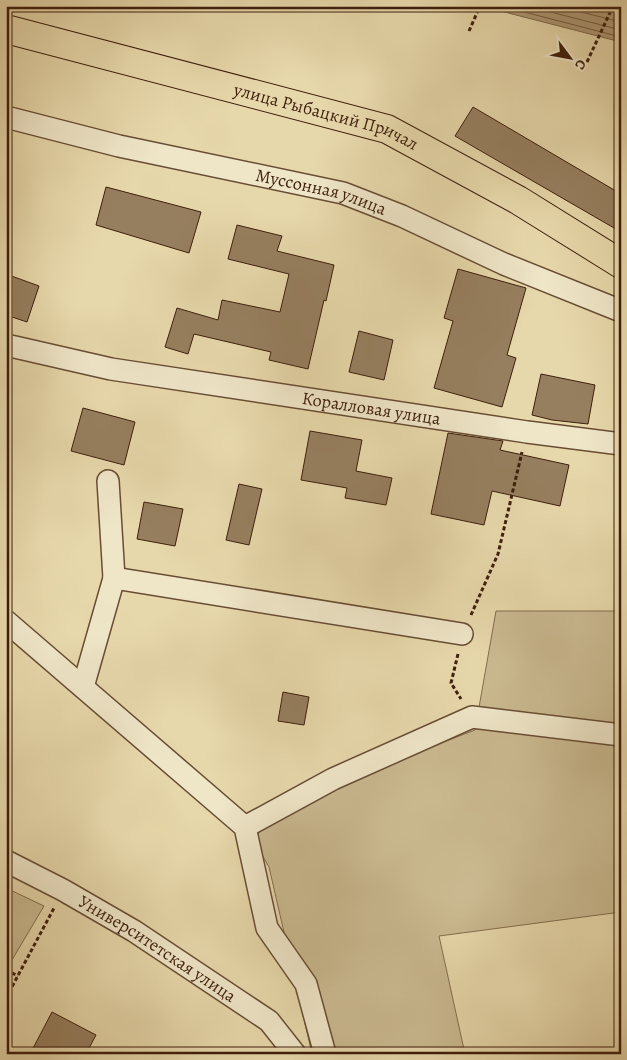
<svg xmlns="http://www.w3.org/2000/svg" width="627" height="1060" font-family="Alegreya,serif">
<rect width="100%" height="100%" fill="#e7d8ab"/>
<filter id="stains"><feTurbulence type="fractalNoise" baseFrequency=".004" numOctaves="4"/><feColorMatrix values="0 0 0 0 .2 0 0 0 0 .09 0 0 0 0 .02 0 0 0 .5 -.17"/></filter>
<radialGradient id="worn" r=".72"><stop offset=".6" stop-color="#630" stop-opacity="0"/><stop offset="1" stop-color="#630" stop-opacity=".3"/></radialGradient>
<g fill="#cab990" stroke="#846c4e">
<polygon points="496,611 621,611 621,912 439,936 465,1054 312,1054 269,867 255,843 263,822 368,771 475,730"/>
<polygon points="6,888 44,906 6,970"/>
</g>
<polygon fill="#ae9975" stroke="#81684b" points="481,6 621,6 621,42"/>
<g fill="none" stroke-linecap="round" stroke-linejoin="round">
<g stroke="#765c40" stroke-width="1">
<polyline points="501,6 621,37"/>
<polyline points="527,6 621,30"/>
<polyline points="557,6 621,22"/>
</g>
</g>
<g fill="#967f5f" stroke="#3e1f0c">
<polygon points="473,107 621,194 621,232 455,136"/>
<polygon points="106,187 201,212 189,253 96,225"/>
<polygon points="237,225 282,236 277,251 334,265 326,301 324,300 308,369 269,360 271,352 194,334 188,354 165,347 177,308 218,320 222,300 280,312 289,274 228,259"/>
<polygon points="458,269 526,288 507,355 516,358 502,407 434,388 453,321 444,318"/>
<polygon points="6,274 39,286 27,322 6,315"/>
<polygon points="359,331 393,340 384,380 349,372"/>
<polygon points="541,374 595,385 588,424 552,420 532,415"/>
<polygon points="83,408 135,422 124,465 71,451"/>
<polygon points="310,431 362,440 356,471 392,478 386,505 345,498 347,488 301,480"/>
<polygon points="448,433 503,441 500,450 569,465 560,506 492,491 484,525 431,514"/>
<polygon points="239,484 262,489 249,545 226,540"/>
<polygon points="144,502 183,509 175,546 137,539"/>
<polygon points="283,692 309,697 304,725 278,721"/>
<polygon points="52,1012 96,1035 86,1054 30,1054"/>
</g>
<g fill="none" stroke-linecap="round" stroke-linejoin="round">
<g stroke="#684d34" stroke-width="24">
<g id="minor">
<path id="s1" d="M6,117l113,29 224,47 59,23 102,48 117,47"/>
<path id="s2" d="M6,345l105,24 416,63 94,12"/>
<polyline points="108,481 114,578"/>
<polyline points="6,621 245,827 267,928 306,984 325,1054"/>
<polyline points="83,687 114,578 462,634"/>
<polyline points="245,827 333,779 472,717 621,735"/>
<path id="s3" d="M6,861l57,29 71,41 135,90 26,33"/>
</g>
</g>
<g stroke="#3e1f0c" stroke-width="30">
<g id="major">
<path id="s4" d="M6,29l381,100 131,71 103,64"/>
</g>
</g>
<g stroke="#3e1f0c" stroke-width="3" stroke-dasharray="4 2.5" stroke-linecap="butt">
<polyline points="469,31 480,6"/>
<polyline points="587,62 613,6"/>
<polyline points="471,615 498,554 522,452"/>
<polyline points="458,654 451,683 461,699"/>
<polyline points="6,970 18,976"/>
<polyline points="6,998 54,908"/>
</g>
<use href="#minor" stroke="#efe6c8" stroke-width="21"/>
<use href="#major" stroke="#e7d8ab" stroke-width="28"/>
</g>
<g text-anchor="middle" stroke-width="4" stroke-linejoin="round" paint-order="stroke">
<g font-size="18" fill="#3e1f0c" stroke="#efe6c8">
<text dy="6" stroke="none"><textPath href="#s4" startOffset="332">улица Рыбацкий Причал</textPath></text>
<text dy="6" stroke="none"><textPath href="#s1" startOffset="324">Муссонная улица</textPath></text>
<text dy="6" stroke="none"><textPath href="#s2" startOffset="371">Коралловая улица</textPath></text>
<text dy="6" stroke="none"><textPath href="#s3" startOffset="175">Университетская улица</textPath></text>
</g>
</g>
<rect width="627" height="1060" fill="none" stroke="#e7d8ab" stroke-width="25"/>
<rect x="8" y="8" width="612" height="1045" fill="none" stroke="#3e1f0c" stroke-width="2.5"/>
<rect x="12" y="12" width="602" height="1035" fill="none" stroke="#3e1f0c"/>
<g transform="translate(570 58) rotate(122)" stroke="#efe6c8" stroke-width="4" paint-order="stroke">
<path d="M0-4L9 19L0 12L-9 19Z" fill="#3e1f0c"/>
<text y="-8" font-size="14" font-weight="bold" text-anchor="middle" fill="#3e1f0c">С</text>
</g>
<rect width="100%" height="100%" filter="url(#stains)"/>
<rect width="100%" height="100%" fill="url(#worn)"/>
</svg>
